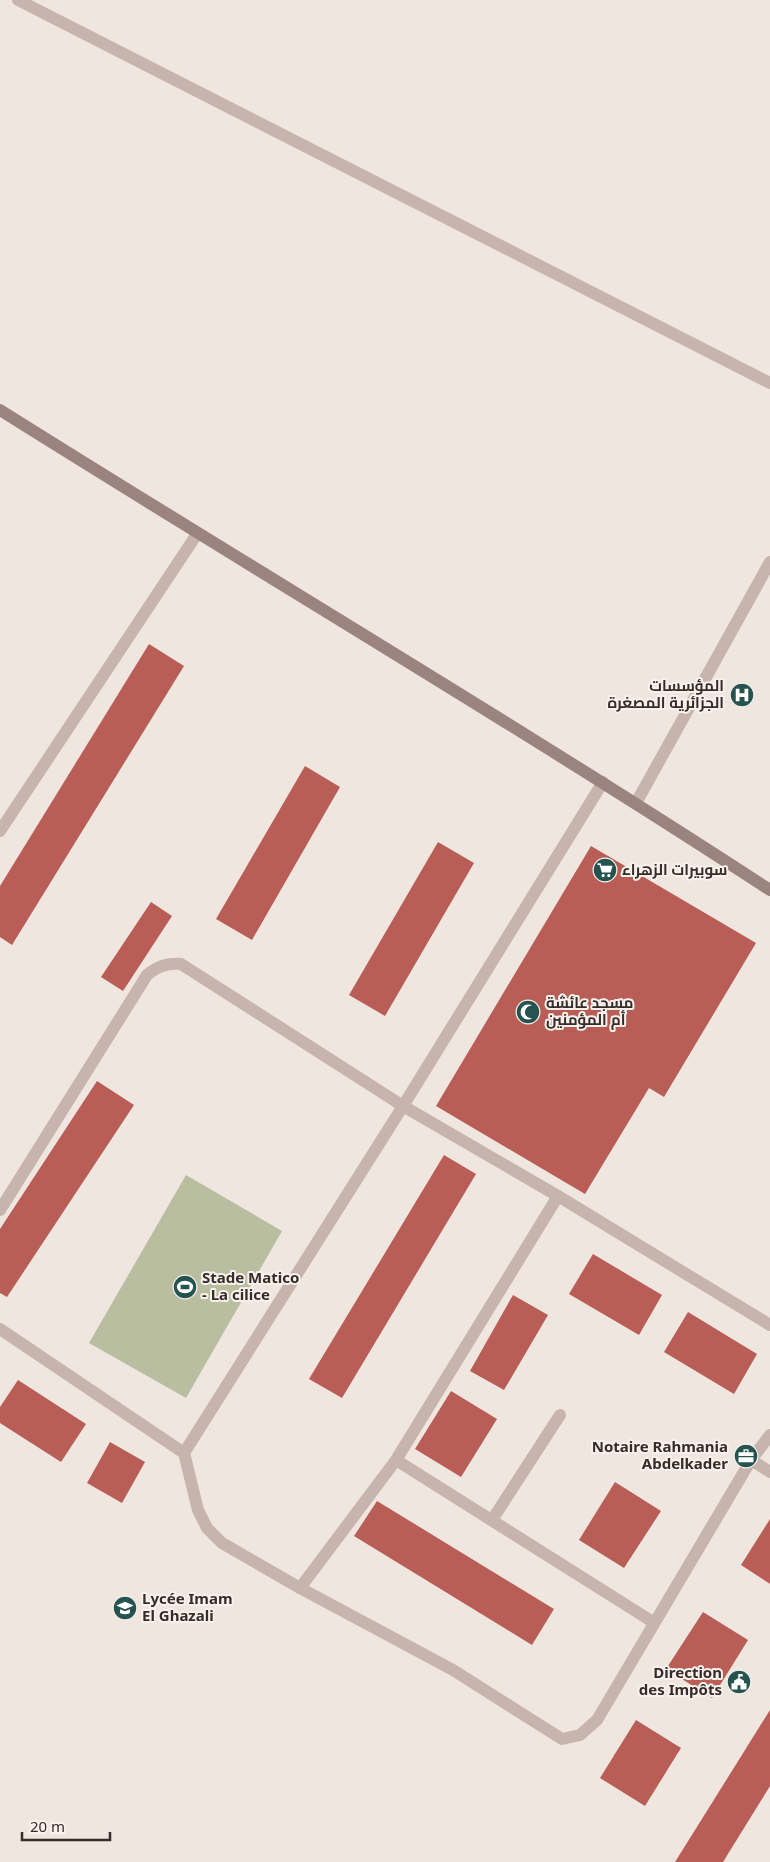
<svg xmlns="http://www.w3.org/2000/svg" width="770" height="1862" font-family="'Noto Sans',Cairo,sans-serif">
<rect width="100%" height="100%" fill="#f0e6e0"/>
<polygon fill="#b9bea1" points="186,1175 282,1231 186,1398 89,1343"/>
<g fill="#b85e56">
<polygon points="149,644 184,666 12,945 0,937 0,886"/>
<polygon points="305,766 340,787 252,940 216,919"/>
<polygon points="438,842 474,863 385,1016 349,995"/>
<polygon points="591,846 756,943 664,1097 649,1088 585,1194 436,1106"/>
<polygon points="151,902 172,916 123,991 101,977"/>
<polygon points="97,1081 134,1105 7,1297 0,1293 0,1229"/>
<polygon points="444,1155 476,1174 342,1398 309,1379"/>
<polygon points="593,1254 662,1295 639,1335 569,1294"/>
<polygon points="513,1295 548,1315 504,1390 470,1371"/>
<polygon points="688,1312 757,1354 734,1394 664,1352"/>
<polygon points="18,1380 86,1424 61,1462 0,1423 0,1407"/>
<polygon points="451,1391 497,1419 461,1477 415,1449"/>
<polygon points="110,1442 145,1462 122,1503 87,1483"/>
<polygon points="615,1482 661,1511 624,1568 579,1540"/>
<polygon points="377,1501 554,1609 532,1645 354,1536"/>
<polygon points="770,1519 770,1584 741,1565"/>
<polygon points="703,1612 748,1640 712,1698 666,1669"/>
<polygon points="770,1710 770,1786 723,1862 675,1862"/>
<polygon points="636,1720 681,1748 645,1806 600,1778"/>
</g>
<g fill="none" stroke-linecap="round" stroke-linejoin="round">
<g stroke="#c7b5ad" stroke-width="12">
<polyline points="18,0 770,383"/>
<polyline points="636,803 770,562"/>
<polyline points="0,831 197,534"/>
<path d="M0,1210l147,-235c11,-9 20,-12 34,-11l222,142 155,90 212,129"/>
<polyline points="0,1329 184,1453 198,1510 207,1528 222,1543 300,1588 453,1670 562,1739 580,1735 597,1720 751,1460 770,1435"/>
<polyline points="184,1453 403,1106 603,782"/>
<polyline points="396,1460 653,1622"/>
<polyline points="751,1460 770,1472"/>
<polyline points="492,1520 560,1415"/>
<polyline points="300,1588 396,1460 558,1196"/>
</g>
<path stroke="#9b847f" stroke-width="12" d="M0,410c256,161 517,315 770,480"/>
</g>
<defs>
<g id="hospital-disc" transform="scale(1.25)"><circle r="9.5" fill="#25534f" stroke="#f8f1ec"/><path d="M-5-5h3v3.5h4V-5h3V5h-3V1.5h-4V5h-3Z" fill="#fff"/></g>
<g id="supermarket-disc" transform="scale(1.25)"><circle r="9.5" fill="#25534f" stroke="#f8f1ec"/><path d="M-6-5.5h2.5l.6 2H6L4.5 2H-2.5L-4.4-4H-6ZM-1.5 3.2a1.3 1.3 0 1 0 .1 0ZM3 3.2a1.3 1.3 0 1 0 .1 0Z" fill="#fff"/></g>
<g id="mosque-disc" transform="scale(1.25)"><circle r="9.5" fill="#25534f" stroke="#f8f1ec"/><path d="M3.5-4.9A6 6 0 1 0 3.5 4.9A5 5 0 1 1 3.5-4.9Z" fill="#fff"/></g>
<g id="stadium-disc" transform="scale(1.25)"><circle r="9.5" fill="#25534f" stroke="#f8f1ec"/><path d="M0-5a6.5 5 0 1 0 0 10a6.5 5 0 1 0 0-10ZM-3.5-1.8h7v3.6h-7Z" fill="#fff"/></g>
<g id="office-disc" transform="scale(1.25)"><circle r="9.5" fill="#25534f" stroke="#f8f1ec"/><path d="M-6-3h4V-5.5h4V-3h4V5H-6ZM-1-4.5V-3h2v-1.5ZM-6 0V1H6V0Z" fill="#fff"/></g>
<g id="school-disc" transform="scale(1.25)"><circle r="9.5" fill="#25534f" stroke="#f8f1ec"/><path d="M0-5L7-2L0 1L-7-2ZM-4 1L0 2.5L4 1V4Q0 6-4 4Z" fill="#fff"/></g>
<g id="civic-disc" transform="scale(1.25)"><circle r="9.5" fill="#25534f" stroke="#f8f1ec"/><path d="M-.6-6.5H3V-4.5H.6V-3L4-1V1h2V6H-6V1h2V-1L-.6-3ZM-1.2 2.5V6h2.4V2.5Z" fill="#fff"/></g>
</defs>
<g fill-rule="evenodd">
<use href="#hospital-disc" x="742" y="695"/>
<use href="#supermarket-disc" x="605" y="870"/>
<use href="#mosque-disc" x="528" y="1012"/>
<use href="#stadium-disc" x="185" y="1287"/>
<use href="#office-disc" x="746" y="1456"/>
<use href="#school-disc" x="125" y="1608"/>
<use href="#civic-disc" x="739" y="1682"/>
</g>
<g text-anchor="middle" stroke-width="4" stroke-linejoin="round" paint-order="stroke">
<g font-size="15" font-weight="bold" fill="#362d2b" stroke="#f8f1ec" text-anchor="start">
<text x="724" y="691" text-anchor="end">المؤسسات<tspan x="724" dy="17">الجزائرية المصغرة</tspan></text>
<text x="622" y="875">سوبيرات الزهراء</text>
<text x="546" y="1008">مسجد عائشة<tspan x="546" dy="17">أم المؤمنين</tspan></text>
<text x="202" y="1283">Stade Matico<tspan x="202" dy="17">- La cilice</tspan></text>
<text x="728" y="1452" text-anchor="end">Notaire Rahmania<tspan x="728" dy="17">Abdelkader</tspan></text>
<text x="142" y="1604">Lycée Imam<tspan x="142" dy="17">El Ghazali</tspan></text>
<text x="722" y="1678" text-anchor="end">Direction<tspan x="722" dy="17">des Impôts</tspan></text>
</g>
</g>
<path d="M22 1832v8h88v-8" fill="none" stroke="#362d2b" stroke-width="2.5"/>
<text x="30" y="1832" font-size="15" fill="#362d2b" stroke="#f8f1ec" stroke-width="4" paint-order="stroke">20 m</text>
</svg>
